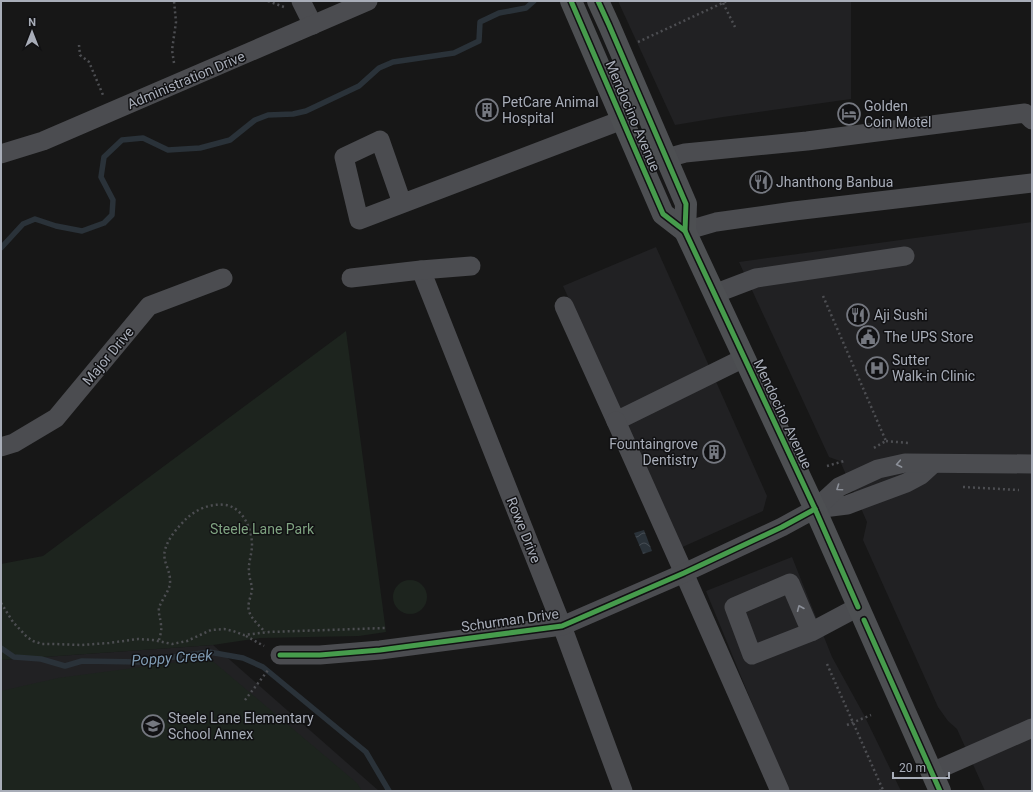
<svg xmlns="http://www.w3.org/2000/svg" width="1033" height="792" font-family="Roboto,sans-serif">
<defs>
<pattern id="water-waves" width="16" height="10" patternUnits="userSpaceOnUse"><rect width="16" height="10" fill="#2a3239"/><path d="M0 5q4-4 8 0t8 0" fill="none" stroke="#464d54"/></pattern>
</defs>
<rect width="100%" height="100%" fill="#171717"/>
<g fill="#212123">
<polygon points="618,1 851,1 851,99 723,117 675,125"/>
<polygon points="1032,222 1032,791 985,791 957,729 948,721 938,707 863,540 867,522 840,461 829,457 739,262"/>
<polygon points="656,247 767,496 763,511 678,549 609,387 563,286"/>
<polygon points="792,557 832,657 864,715 901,791 788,791 706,591"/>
<polygon points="213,645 379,791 1,791 1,660"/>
</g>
<g fill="#1d241e">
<polygon points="346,331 386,632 359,636 260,638 213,645 1,660 1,564 43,556"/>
<circle cx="410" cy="597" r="17"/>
<polygon points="209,658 357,783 362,791 1,791 1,691 58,678"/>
</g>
<polygon fill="url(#water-waves)" points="644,530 652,551 643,554 634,533"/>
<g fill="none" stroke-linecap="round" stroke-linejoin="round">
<g stroke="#2a3239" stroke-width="5.5">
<polyline points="1,248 23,224 35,219 56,226 82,231 104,223 112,215 113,200 101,177 104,157 122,140 143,138 168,150 200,148 230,140 255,120 268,115 293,114 306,111 359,86 379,68 393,62 454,53 479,41 480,22 499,13 526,8 534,1"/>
<polyline points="1,648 14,657 41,659 65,666 82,661 139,662 209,652 243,658 263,667 366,752 389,791"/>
</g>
<g stroke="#4d4e52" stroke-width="2.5" stroke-dasharray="2 3" stroke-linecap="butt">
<polyline points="268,1 284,7"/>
<polyline points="723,3 735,27"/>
<polyline points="638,42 727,1"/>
<polyline points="79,45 80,55 89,62 103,95"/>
<polyline points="174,63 172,50 176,22 174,1"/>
<polyline points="823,296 886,441 872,449"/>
<polyline points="886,441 908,443"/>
<polyline points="827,466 844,461"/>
<polyline points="963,487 1019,490"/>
<polyline points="1,603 13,622 27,637 33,641 42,644 54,644 81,645 109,643 138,639 153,640 172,644 187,641 211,630 224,629 233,631 244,635 269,632 385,628"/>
<polyline points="246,636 264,646"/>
<path d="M159,640c1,-4 3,-10 2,-14 0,-7 -3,-12 -2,-18 3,-10 12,-18 11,-28 0,-11 -8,-19 -5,-30 3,-12 13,-23 22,-32 10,-9 24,-15 39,-13 17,3 26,24 26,40 0,9 -4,18 -3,27 0,6 3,12 3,18 -1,7 -5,14 -3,21 2,8 11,15 16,21"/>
<polyline points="827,664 883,790 879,791"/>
<polyline points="245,700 269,669"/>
<polyline points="847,725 871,715"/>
</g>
<g stroke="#4b4c50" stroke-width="19">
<polyline points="301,1 313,25"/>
<polyline points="1,154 43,141 368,1"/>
<polyline points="667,158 685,153 807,141 1025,113 1032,120"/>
<polyline points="402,203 380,140 344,157 359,220 622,120"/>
<polyline points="685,231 716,222 794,211 1032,183"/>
<polyline points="421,270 562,626 623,791"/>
<polyline points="351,278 421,270 471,266"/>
<polyline points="714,294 756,278 905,256"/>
<polyline points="564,306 616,421 744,358"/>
<polyline points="616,421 684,573 780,791"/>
<polyline points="1,447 14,443 56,418 149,306 223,278"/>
<polyline points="815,509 847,505 906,483 921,475 933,464"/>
<polyline points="811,632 790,583 734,607 752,655 811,632 858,607"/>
<polyline points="280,655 320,655 380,650 562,626 684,573 782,527 815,509 839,487 878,469 905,463 1032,464"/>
<polyline points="932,772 1032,728"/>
</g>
<g stroke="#4d4f52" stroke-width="22">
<polyline points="571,1 643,168 663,214 685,231"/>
<polyline points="598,1 609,25 686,204 685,231 815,509 940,791"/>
</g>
<g stroke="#111113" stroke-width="8">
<g id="cycleway">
<polyline points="571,1 643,168 663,214 685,231"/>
<polyline points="598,1 609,25 686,204 685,231 815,509 858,607"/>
<polyline points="864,620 940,791"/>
<polyline points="280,655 320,655 380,650 562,626 684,573 782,527 815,509"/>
</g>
</g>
<use href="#cycleway" stroke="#469c4c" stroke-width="5"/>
</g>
<defs><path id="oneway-chevron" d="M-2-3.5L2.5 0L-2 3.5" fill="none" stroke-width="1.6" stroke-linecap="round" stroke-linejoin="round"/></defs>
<g stroke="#8c9099">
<use href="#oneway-chevron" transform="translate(899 464) rotate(169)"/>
<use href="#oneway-chevron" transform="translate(839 488) rotate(145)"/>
<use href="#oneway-chevron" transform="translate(800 608) rotate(-113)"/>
</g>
<defs>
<g id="building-ring" transform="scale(1.15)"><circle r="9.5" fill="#111113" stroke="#757880" stroke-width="1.5"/><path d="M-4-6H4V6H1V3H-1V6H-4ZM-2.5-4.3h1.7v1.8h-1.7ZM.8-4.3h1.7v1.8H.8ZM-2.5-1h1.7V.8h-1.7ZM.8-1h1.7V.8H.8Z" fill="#757880"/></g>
<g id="hotel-ring" transform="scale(1.15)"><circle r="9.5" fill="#111113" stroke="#757880" stroke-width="1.5"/><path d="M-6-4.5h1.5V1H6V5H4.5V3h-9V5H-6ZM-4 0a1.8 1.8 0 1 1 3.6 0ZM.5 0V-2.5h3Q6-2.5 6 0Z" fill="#757880"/></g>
<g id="restaurant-ring" transform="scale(1.15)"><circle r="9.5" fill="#111113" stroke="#757880" stroke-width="1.5"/><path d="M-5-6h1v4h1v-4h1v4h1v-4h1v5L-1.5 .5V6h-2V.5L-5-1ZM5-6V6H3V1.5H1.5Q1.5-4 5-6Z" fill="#757880"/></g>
<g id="civic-ring" transform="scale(1.15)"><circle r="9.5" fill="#111113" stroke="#757880" stroke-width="1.5"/><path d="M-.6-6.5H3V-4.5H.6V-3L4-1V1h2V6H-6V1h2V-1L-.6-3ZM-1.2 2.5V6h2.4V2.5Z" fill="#757880"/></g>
<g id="hospital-ring" transform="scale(1.15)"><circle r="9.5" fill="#111113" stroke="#757880" stroke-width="1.5"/><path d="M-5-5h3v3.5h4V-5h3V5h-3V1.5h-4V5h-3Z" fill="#757880"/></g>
<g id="school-ring" transform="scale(1.15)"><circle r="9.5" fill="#111113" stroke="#757880" stroke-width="1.5"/><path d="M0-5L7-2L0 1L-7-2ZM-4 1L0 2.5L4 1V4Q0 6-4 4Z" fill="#757880"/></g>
</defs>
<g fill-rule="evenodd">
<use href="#building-ring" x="487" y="110"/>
<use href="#hotel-ring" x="849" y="114"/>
<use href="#restaurant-ring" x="761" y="182"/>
<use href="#restaurant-ring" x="858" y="315"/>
<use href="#civic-ring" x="868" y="337"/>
<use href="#hospital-ring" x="877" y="368"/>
<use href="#building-ring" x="714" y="452"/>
<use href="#school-ring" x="153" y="726"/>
</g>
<g text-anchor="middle" stroke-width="3" stroke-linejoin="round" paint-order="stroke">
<g font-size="14" fill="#a8adb8" stroke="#111113">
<text transform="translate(186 80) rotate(-23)" y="5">Administration Drive</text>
<text transform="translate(633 116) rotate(67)" y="5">Mendocino Avenue</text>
<text transform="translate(108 356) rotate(-50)" y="5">Major Drive</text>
<text transform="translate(783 414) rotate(65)" y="5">Mendocino Avenue</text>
<text transform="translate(524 530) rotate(68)" y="5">Rowe Drive</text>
<text transform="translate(510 620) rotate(-8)" y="5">Schurman Drive</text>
</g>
<g font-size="14" fill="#a8adb8" stroke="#111113" text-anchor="start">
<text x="502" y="107">PetCare Animal<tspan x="502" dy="16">Hospital</tspan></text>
<text x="864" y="111">Golden<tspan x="864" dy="16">Coin Motel</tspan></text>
<text x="776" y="187">Jhanthong Banbua</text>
<text x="874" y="320">Aji Sushi</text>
<text x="884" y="342">The UPS Store</text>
<text x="892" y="365">Sutter<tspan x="892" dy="16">Walk-in Clinic</tspan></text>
<text x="698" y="449" text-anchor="end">Fountaingrove<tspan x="698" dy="16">Dentistry</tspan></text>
<text x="168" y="723">Steele Lane Elementary<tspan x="168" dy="16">School Annex</tspan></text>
</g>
<g font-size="14" fill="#7fa381" stroke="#111113">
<text x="262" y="534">Steele Lane Park</text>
</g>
<g font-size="15" font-style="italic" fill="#7f9bb3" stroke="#111113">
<text transform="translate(172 658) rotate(-4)" y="5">Poppy Creek</text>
</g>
</g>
<rect width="1033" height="792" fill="none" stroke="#a8adb8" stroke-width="4"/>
<g transform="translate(32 32)" stroke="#111113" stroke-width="3" paint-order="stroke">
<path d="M0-3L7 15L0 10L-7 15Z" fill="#a8adb8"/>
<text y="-6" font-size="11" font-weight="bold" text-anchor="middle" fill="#a8adb8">N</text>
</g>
<path d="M893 772v6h56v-6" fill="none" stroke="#a8adb8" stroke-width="2"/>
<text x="899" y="772" font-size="12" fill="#a8adb8" stroke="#111113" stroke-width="3" paint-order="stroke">20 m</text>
</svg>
